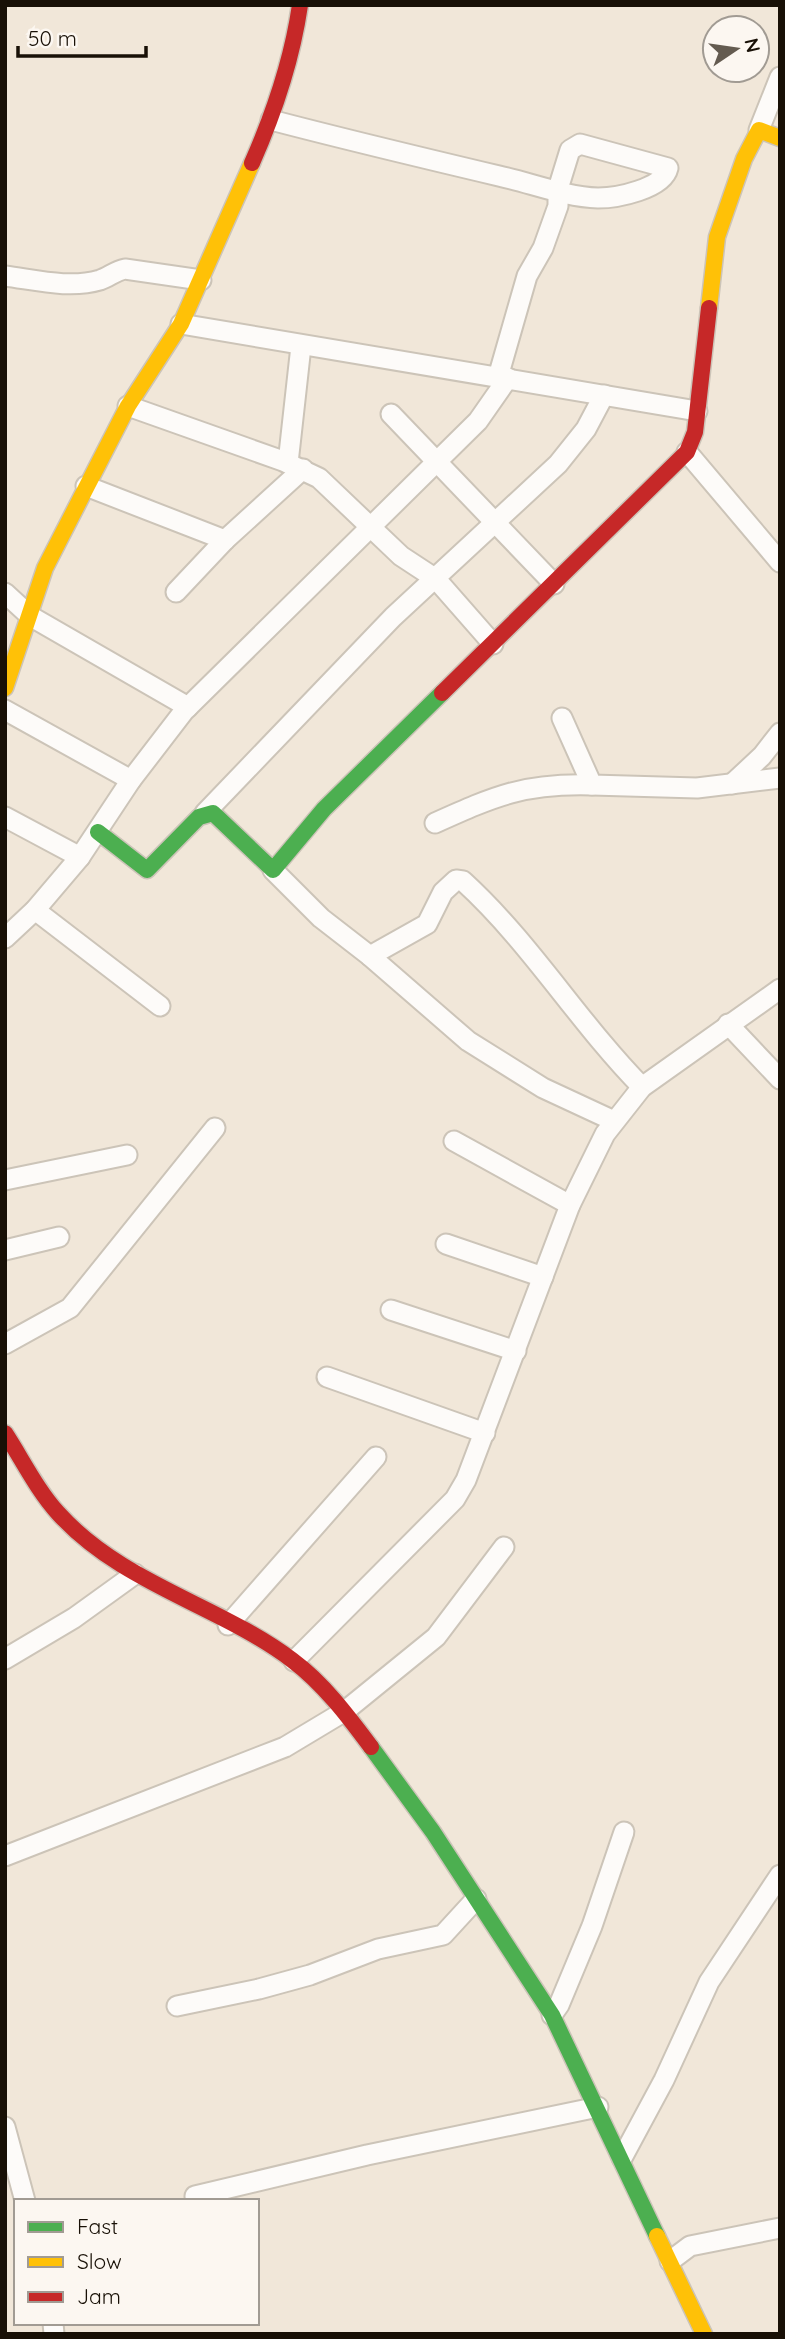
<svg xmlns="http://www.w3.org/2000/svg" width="785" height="2339" font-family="Quicksand,sans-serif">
<rect width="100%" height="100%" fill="#f1e7d9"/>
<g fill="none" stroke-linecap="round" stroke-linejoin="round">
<g stroke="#ccc4b8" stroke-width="23">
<g id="street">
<path d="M271,120c76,20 152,38 228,56 32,7 67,21 99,22 19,0 65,-9 70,-30l-88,-24 -10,6 -12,39v17l-15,42 -16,28 -29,101"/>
<polyline points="759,130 780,77"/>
<path d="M5,276c31,4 65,13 95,4 9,-3 15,-9 25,-11l76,11"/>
<polyline points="181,324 697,411"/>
<polyline points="128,406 283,461 319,478 401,556 436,579 493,644"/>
<polyline points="391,414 554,584"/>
<polyline points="687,452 780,562"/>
<polyline points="288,463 301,346"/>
<polyline points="86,486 225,540"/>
<polyline points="176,592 225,540 303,469"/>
<polyline points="5,593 30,616 188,707"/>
<polyline points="5,710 131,780"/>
<polyline points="562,718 592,785 697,788 780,778"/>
<polyline points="732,784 762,756 780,733"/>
<polyline points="205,813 393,617 558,464 586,429 604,395"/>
<polyline points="5,817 80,857"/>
<path d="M435,823c60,-27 89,-40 157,-38"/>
<path d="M273,870l48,48 49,38 57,-32 16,-32 13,-12 7,1c68,62 115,141 179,206"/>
<polyline points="35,910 160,1006"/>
<polyline points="5,938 35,910 80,857 131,780 184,711 478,421 508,378"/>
<polyline points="370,956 468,1041 543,1088 614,1121"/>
<polyline points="728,1024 780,1079"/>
<polyline points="454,1141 570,1205"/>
<polyline points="5,1180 127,1155"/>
<polyline points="446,1244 543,1277"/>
<polyline points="5,1250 59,1237"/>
<polyline points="391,1310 516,1351"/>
<polyline points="5,1344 70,1308 215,1128"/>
<polyline points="327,1377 485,1433"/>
<polyline points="228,1625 376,1457"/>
<polyline points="5,1659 74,1618 135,1574"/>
<polyline points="294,1661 455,1499 466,1480 570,1205 605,1134 642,1087 780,989"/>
<polyline points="5,1856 285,1747 345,1711 436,1637 504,1547"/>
<polyline points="177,2006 259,1989 310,1975 378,1949 443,1935 476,1899"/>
<polyline points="552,2015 559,2005 592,1926 624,1832"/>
<polyline points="5,2127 25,2201"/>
<polyline points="622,2158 664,2080 709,1982 780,1875"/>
<polyline points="195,2196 367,2155 598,2107"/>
<polyline points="670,2261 690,2246 780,2228"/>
<polyline points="53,2323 54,2334"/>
</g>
</g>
<g stroke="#ccc4b8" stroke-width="19">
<g id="fast">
<polyline points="98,832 147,870 199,817 213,813 273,870 324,809 442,693"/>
<polyline points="371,1747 433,1832 552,2015 657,2236"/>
</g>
</g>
<g stroke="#ccc4b8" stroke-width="19">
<g id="slow">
<polyline points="709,308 717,237 744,159 759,130 780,138"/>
<polyline points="5,688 45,568 128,406 181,324 252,163"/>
<polyline points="657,2236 704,2334"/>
</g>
</g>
<g stroke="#ccc4b8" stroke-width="19">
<g id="jam">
<path d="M252,163c22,-50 40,-103 48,-158"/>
<polyline points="442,693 687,452 695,432 709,308"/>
<path d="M5,1433c17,26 32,57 53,80 64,71 161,92 234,147 31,23 56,56 79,87"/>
</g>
</g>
<use href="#street" stroke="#fdfbf9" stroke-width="19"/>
<use href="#fast" stroke="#4caf50" stroke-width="16"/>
<use href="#slow" stroke="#ffc107" stroke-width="16"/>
<use href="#jam" stroke="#c62828" stroke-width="16"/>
</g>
<rect width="785" height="2339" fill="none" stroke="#181006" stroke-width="14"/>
<rect x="14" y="2199" width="245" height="126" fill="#fcf7f1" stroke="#a19b93" stroke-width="2"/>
<rect x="28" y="2222" width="35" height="10" fill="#4caf50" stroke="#a19b93" stroke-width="2"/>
<text x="77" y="2234" font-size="21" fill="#181006">Fast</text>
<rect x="28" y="2257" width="35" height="10" fill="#ffc107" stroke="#a19b93" stroke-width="2"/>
<text x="77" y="2269" font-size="21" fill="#181006">Slow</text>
<rect x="28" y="2292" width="35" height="10" fill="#c62828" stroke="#a19b93" stroke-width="2"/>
<text x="77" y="2304" font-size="21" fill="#181006">Jam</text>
<g transform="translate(736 49) rotate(77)"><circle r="33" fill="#fcf7f1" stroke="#a19b93" stroke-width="2"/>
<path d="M0-5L12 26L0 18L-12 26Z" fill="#645b50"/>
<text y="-10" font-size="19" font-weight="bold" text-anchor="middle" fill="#181006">N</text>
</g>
<path d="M18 46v10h128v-10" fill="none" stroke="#181006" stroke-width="3.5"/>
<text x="28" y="46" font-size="21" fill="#181006" stroke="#fcf7f1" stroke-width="5" paint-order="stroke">50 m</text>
</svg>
